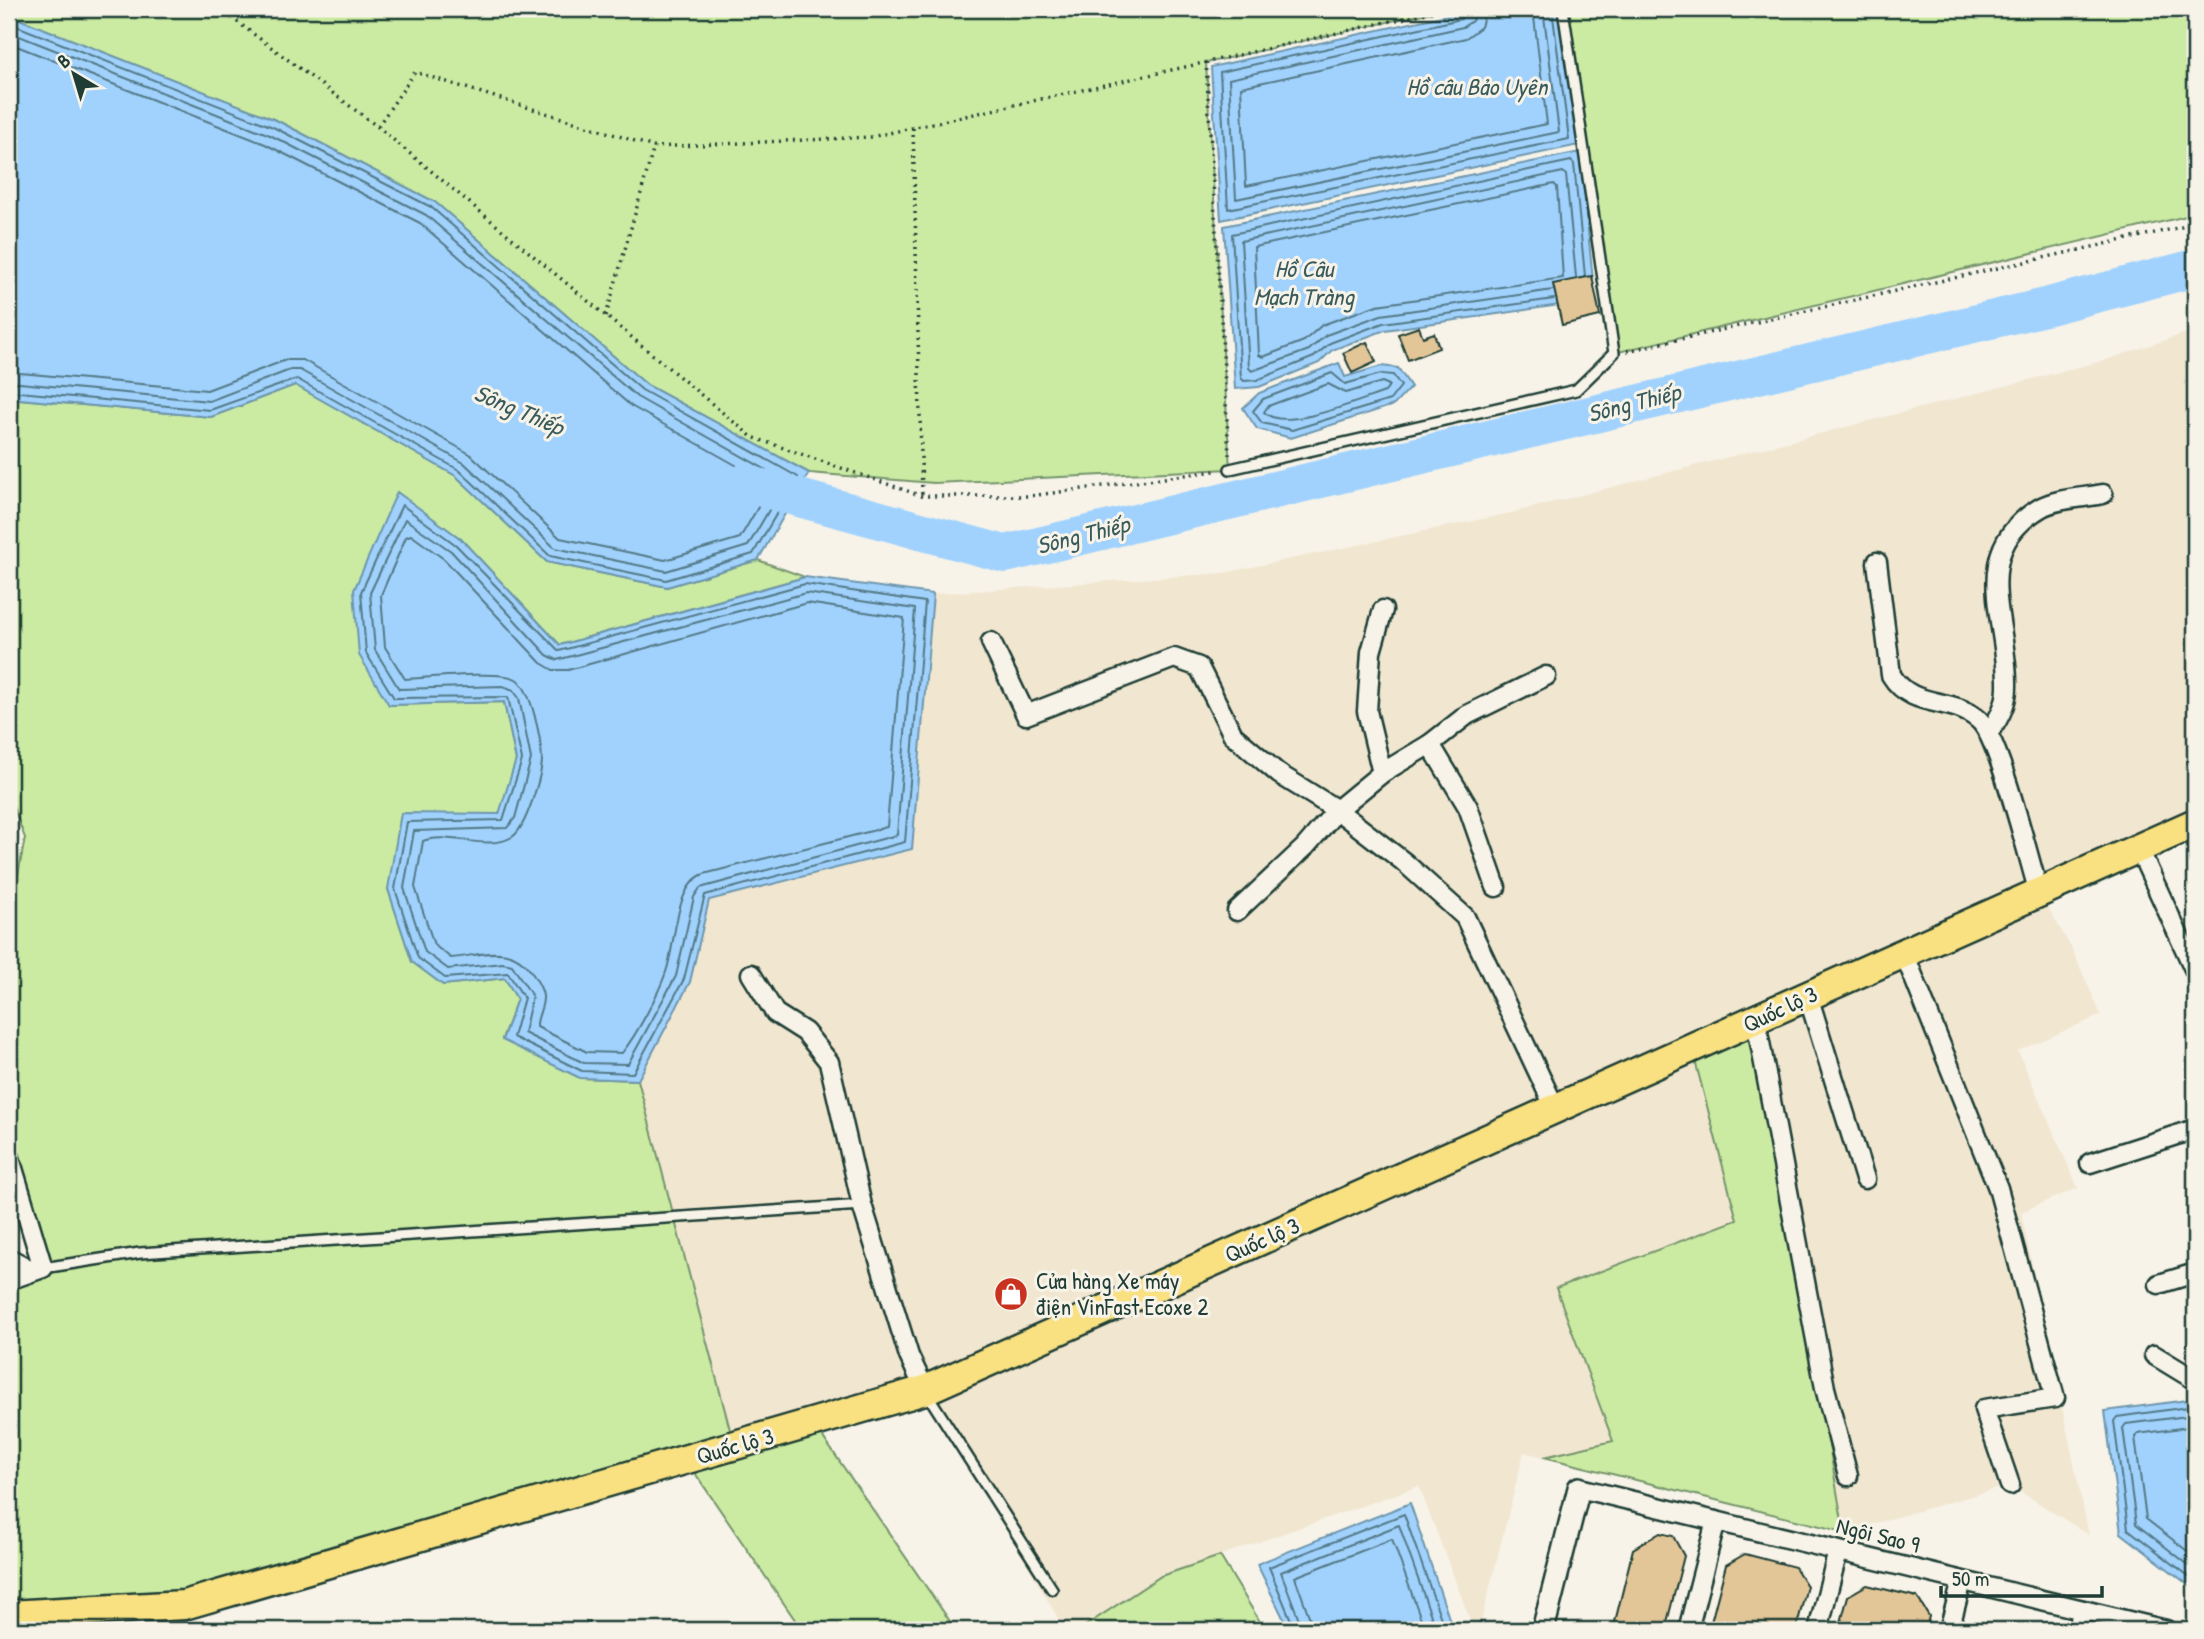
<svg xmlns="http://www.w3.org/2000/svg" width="2204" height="1639" font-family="'Patrick Hand',sans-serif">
<rect width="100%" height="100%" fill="#f7f3e8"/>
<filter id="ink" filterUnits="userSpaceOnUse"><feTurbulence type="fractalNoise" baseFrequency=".0143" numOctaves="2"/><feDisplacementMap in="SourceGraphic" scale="14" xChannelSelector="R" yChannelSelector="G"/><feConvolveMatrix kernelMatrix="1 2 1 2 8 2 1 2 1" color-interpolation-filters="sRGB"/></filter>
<g filter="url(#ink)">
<polygon fill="#f1e6d0" points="2195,330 2195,824 2040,894 2072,949 2101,1015 2018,1051 2078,1188 2021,1212 2089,1535 2010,1485 1844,1532 1756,1022 1692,1050 1738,1220 1556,1289 1613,1441 1544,1457 1524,1452 1479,1630 1474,1630 1419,1486 1161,1576 1079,1630 1065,1630 925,1390 734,1446 638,1080 690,982 709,900 912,848 933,594 1224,573 1511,513 2106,360"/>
<g fill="#cbeba3" stroke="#75946c" stroke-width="2">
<polygon points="9,9 1445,9 1206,63 1230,469 934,483 809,473 647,385 435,202 276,120 9,15"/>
<polygon points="1563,9 2195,9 2195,214 1614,353"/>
<polygon points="295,385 456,476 547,562 667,587 758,560 805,577 560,645 461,539 397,493 389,705 504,702 516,760 500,814 388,889 412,962 443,985 505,978 517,999 502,1039 580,1078 638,1080 734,1445 813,1423 956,1630 802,1630 686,1460 184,1605 9,1615 9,1291 43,1267 9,1155 9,922 25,838 9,796 9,398 211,417"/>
<polygon points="1756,1021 1844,1532 1544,1457 1613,1441 1556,1288 1737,1220 1692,1049"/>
<polygon points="1220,1556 1265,1630 1079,1630 1161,1576"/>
</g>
<g fill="#a1d2fe" stroke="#6d96ad" stroke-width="2">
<polygon points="1474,9 1559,9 1579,145 1221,220 1211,67"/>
<polygon points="9,15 276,120 435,202 647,385 809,473 758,560 667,587 547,562 456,476 295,385 211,417 9,398"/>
<polygon points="1580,152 1595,300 1385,330 1332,350 1319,363 1259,387 1235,389 1224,226"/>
<polygon points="1339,363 1345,377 1381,366 1398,368 1411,387 1394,405 1291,438 1257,429 1243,408 1259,393"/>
<polygon points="397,492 461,539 560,645 805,577 933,594 912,849 709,900 690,982 638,1080 580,1078 502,1040 517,999 505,978 443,985 412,962 388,889 401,813 499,814 516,760 504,702 389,705 359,655 354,590"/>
<polygon points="2195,1399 2195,1590 2121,1533 2105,1411"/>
<polygon points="1410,1503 1453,1630 1289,1630 1257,1564"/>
</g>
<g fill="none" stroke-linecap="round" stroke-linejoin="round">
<g stroke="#537985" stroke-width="2">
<polyline points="1467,9 1461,19 1220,72 1228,209 1569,139 1552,9"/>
<polyline points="1476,9 1472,21 1463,27 1229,79 1236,199 1559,132 1543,9"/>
<polyline points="1486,9 1481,27 1466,38 1241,87 1246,186 1547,124 1533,9"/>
<polyline points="9,23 273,127 431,207 642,390 798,477 753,554 666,580 550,556 459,470 297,379 210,410 9,391"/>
<polyline points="9,32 270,135 426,215 637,397 786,481 748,546 666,571 555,548 464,463 300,370 290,370 209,401 9,382"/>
<polyline points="9,43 265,144 420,223 631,406 771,485 740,538 665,560 560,538 470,454 303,360 286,360 207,390 9,372"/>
<polygon points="1554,184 1557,187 1563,278 1377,305 1322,325 1304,341 1263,357 1259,355 1254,247"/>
<polyline points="1553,290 1381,315 1326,335 1309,350 1252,371 1249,368 1241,241 1563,172 1566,175 1576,277"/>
<polyline points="1554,299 1383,323 1330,343 1314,357 1257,380 1244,381 1241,378 1232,234 1571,161 1574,164 1585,276"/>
<polygon points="1332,373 1345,384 1381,374 1393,375 1401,386 1390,400 1292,430 1262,423 1253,411 1263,399"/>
<path d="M1382,382l7,3 -4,7c-25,8 -102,41 -121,20l4,-6 60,-22 18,9z"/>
<polygon points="402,505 456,545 559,651 805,584 925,602 905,842 705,895 684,979 633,1073 582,1071 513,1037 524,998 508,973 445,978 418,958 395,889 407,822 503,820 522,760 508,697 394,698 366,653 361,592"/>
<polygon points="405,519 451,551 547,655 557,660 806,593 915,609 897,835 700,888 694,897 676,976 628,1064 584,1063 524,1033 532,996 512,965 503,963 448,969 425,952 404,888 414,831 507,828 515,818 531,759 519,698 513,690 503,686 399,689 375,650 370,593"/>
<path d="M411,535l33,24 97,104 12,7h15l239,-67 97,15 -17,209 -183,47c-30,11 -28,70 -38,98 -8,23 -29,62 -44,81l-35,-1 -50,-25c-1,-10 7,-20 6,-31 -1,-8 -5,-14 -9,-20 -21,-35 -49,-21 -83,-18l-17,-13 -19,-58 8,-46c26,-10 64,11 89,-4 14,-8 30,-63 30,-78 -1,-19 -10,-70 -26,-80 -16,-9 -89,-1 -111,0l-20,-32 -4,-52 25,-58z"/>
<polyline points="2195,1406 2117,1417 2114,1421 2128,1529 2195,1581"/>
<polyline points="2195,1415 2126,1424 2123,1428 2136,1524 2195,1570"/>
<polyline points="2195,1426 2138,1434 2135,1437 2146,1519 2195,1557"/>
<polyline points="1295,1630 1269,1567 1404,1514 1445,1630"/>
<polyline points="1303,1630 1281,1572 1399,1525 1436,1630"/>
<polyline points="1314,1630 1295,1577 1392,1539 1425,1630"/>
</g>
<polyline stroke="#a1d2fe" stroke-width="38" points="744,483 1005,554 2045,307 2195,268"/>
</g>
<g fill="#e3c697" stroke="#1f3d34" stroke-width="2">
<polygon points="1592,276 1600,316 1562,325 1553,284"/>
<polygon points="1419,327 1423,337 1434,333 1439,348 1408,360 1398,334"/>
<polygon points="1367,342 1376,362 1352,373 1343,353"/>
<polygon points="1660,1533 1673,1536 1684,1556 1665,1630 1613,1630 1633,1549"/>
<polygon points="1745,1554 1795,1567 1807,1586 1796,1630 1709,1630 1726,1565"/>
<polygon points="1867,1585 1917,1597 1929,1616 1926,1630 1839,1630 1848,1596"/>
</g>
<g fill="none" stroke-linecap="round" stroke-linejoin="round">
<g stroke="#1f3d34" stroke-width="14">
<g id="service">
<polyline points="1230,469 1576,390 1614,353 1563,9"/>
<polyline points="43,1268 140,1253 862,1205"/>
<polyline points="926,1392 1052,1589"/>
</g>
</g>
<g stroke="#1f3d34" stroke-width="23">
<g id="minor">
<path d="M1877,562l14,113c22,36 60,20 88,45 20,17 50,140 60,173"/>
<polyline points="991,642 1026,715 1174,658 1199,667 1233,735 1279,774 1337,810 1404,862 1465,917 1555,1108"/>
<path d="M1990,732c9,-14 17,-28 17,-45 2,-64 -41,-135 33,-179 16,-10 45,-10 63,-14"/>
<polyline points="1430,744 1467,715 1546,676"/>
<polyline points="1382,773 1367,711 1371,652 1383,610"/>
<polyline points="2139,849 2195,971"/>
<polyline points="1237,911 1305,847 1337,810 1382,773 1430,744 1468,807 1496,887"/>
<polyline points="1904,953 1998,1188 2055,1398 1984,1409 2010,1485"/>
<polyline points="751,974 775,1013 805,1032 829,1062 862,1205 909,1356 925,1390"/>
<polyline points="1808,996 1865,1179"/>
<polyline points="1756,1021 1825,1388 1848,1476"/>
<polyline points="9,1155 43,1268 9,1280"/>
<polyline points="2090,1163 2195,1129"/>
<polyline points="9,1258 31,1270"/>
<polyline points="2159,1284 2195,1273"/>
<polyline points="2154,1355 2195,1380"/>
<polyline points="1579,1488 2166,1630"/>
<polyline points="1688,1630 1716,1521"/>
<polyline points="1818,1630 1838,1551"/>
<polyline points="1949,1630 1962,1581"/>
<polyline points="2077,1630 2083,1610"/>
</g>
</g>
<g stroke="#1f3d34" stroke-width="26">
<polyline id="tertiary" points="1543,1630 1579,1488"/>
</g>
<g stroke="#1f3d34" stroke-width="33">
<polyline id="trunk" points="9,1615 184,1605 925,1390 2195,823"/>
</g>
<g stroke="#1f3d34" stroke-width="3.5" stroke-dasharray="2 5" stroke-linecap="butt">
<polyline points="220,9 378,127 752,437 922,496 1030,496 1215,471"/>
<polyline points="1206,62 1229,455"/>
<polyline points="378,126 415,72 654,147 871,137 1445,9"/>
<polyline points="913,128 922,496"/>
<polyline points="606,316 654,147"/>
<polyline points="1627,351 2195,224"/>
</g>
<use href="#service" stroke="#f7f3e8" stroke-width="9"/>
<use href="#minor" stroke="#f7f3e8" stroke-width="18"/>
<use href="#tertiary" stroke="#f7f3e8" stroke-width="21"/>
<use href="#trunk" stroke="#f9e181" stroke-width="28"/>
</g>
</g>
<defs>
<g id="shop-disc" transform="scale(1.75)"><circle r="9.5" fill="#c8321e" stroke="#f7f3e8"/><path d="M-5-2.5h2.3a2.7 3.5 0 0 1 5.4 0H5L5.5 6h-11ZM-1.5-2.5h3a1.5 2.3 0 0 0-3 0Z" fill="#fff"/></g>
</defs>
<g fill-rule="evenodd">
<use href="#shop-disc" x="1011" y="1294"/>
</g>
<g text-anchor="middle" stroke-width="6" stroke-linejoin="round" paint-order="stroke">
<g font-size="23" fill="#1f3d34" stroke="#f7f3e8">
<text transform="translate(1780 1009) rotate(-25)" y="8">Quốc lộ 3</text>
<text transform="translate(1262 1240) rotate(-24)" y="8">Quốc lộ 3</text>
<text transform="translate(735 1446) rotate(-16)" y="8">Quốc lộ 3</text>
<text transform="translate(1878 1535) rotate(14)" y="8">Ngôi Sao 9</text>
</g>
<g font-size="23" fill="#1f3d34" stroke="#f7f3e8" text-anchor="start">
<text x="1036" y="1289">Cửa hàng Xe máy<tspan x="1036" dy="26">điện VinFast Ecoxe 2</tspan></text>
</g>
<g font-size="24" font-style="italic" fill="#395b5c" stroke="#f7f3e8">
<text x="1477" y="95">Hồ câu Bảo Uyên</text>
<text x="1304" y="277">Hồ Câu<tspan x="1304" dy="28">Mạch Tràng</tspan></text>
<text transform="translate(1634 403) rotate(-14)" y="8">Sông Thiếp</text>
<text transform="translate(519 410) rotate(23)" y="8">Sông Thiếp</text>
<text transform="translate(1083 535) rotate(-14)" y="8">Sông Thiếp</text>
</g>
</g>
<rect width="2204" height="1639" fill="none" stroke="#f7f3e8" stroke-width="35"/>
<rect x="18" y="18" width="2169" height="1604" fill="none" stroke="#1f3d34" stroke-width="2.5" filter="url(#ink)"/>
<g transform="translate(74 74) rotate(322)" stroke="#f7f3e8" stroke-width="5" paint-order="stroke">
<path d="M0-5L12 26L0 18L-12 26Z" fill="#1f3d34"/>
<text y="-10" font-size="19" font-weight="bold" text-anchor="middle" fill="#1f3d34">B</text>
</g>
<path d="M1941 1586v10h161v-10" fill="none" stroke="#1f3d34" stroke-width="3.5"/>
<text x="1952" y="1586" font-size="21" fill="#1f3d34" stroke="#f7f3e8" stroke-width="5" paint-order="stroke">50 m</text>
</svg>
